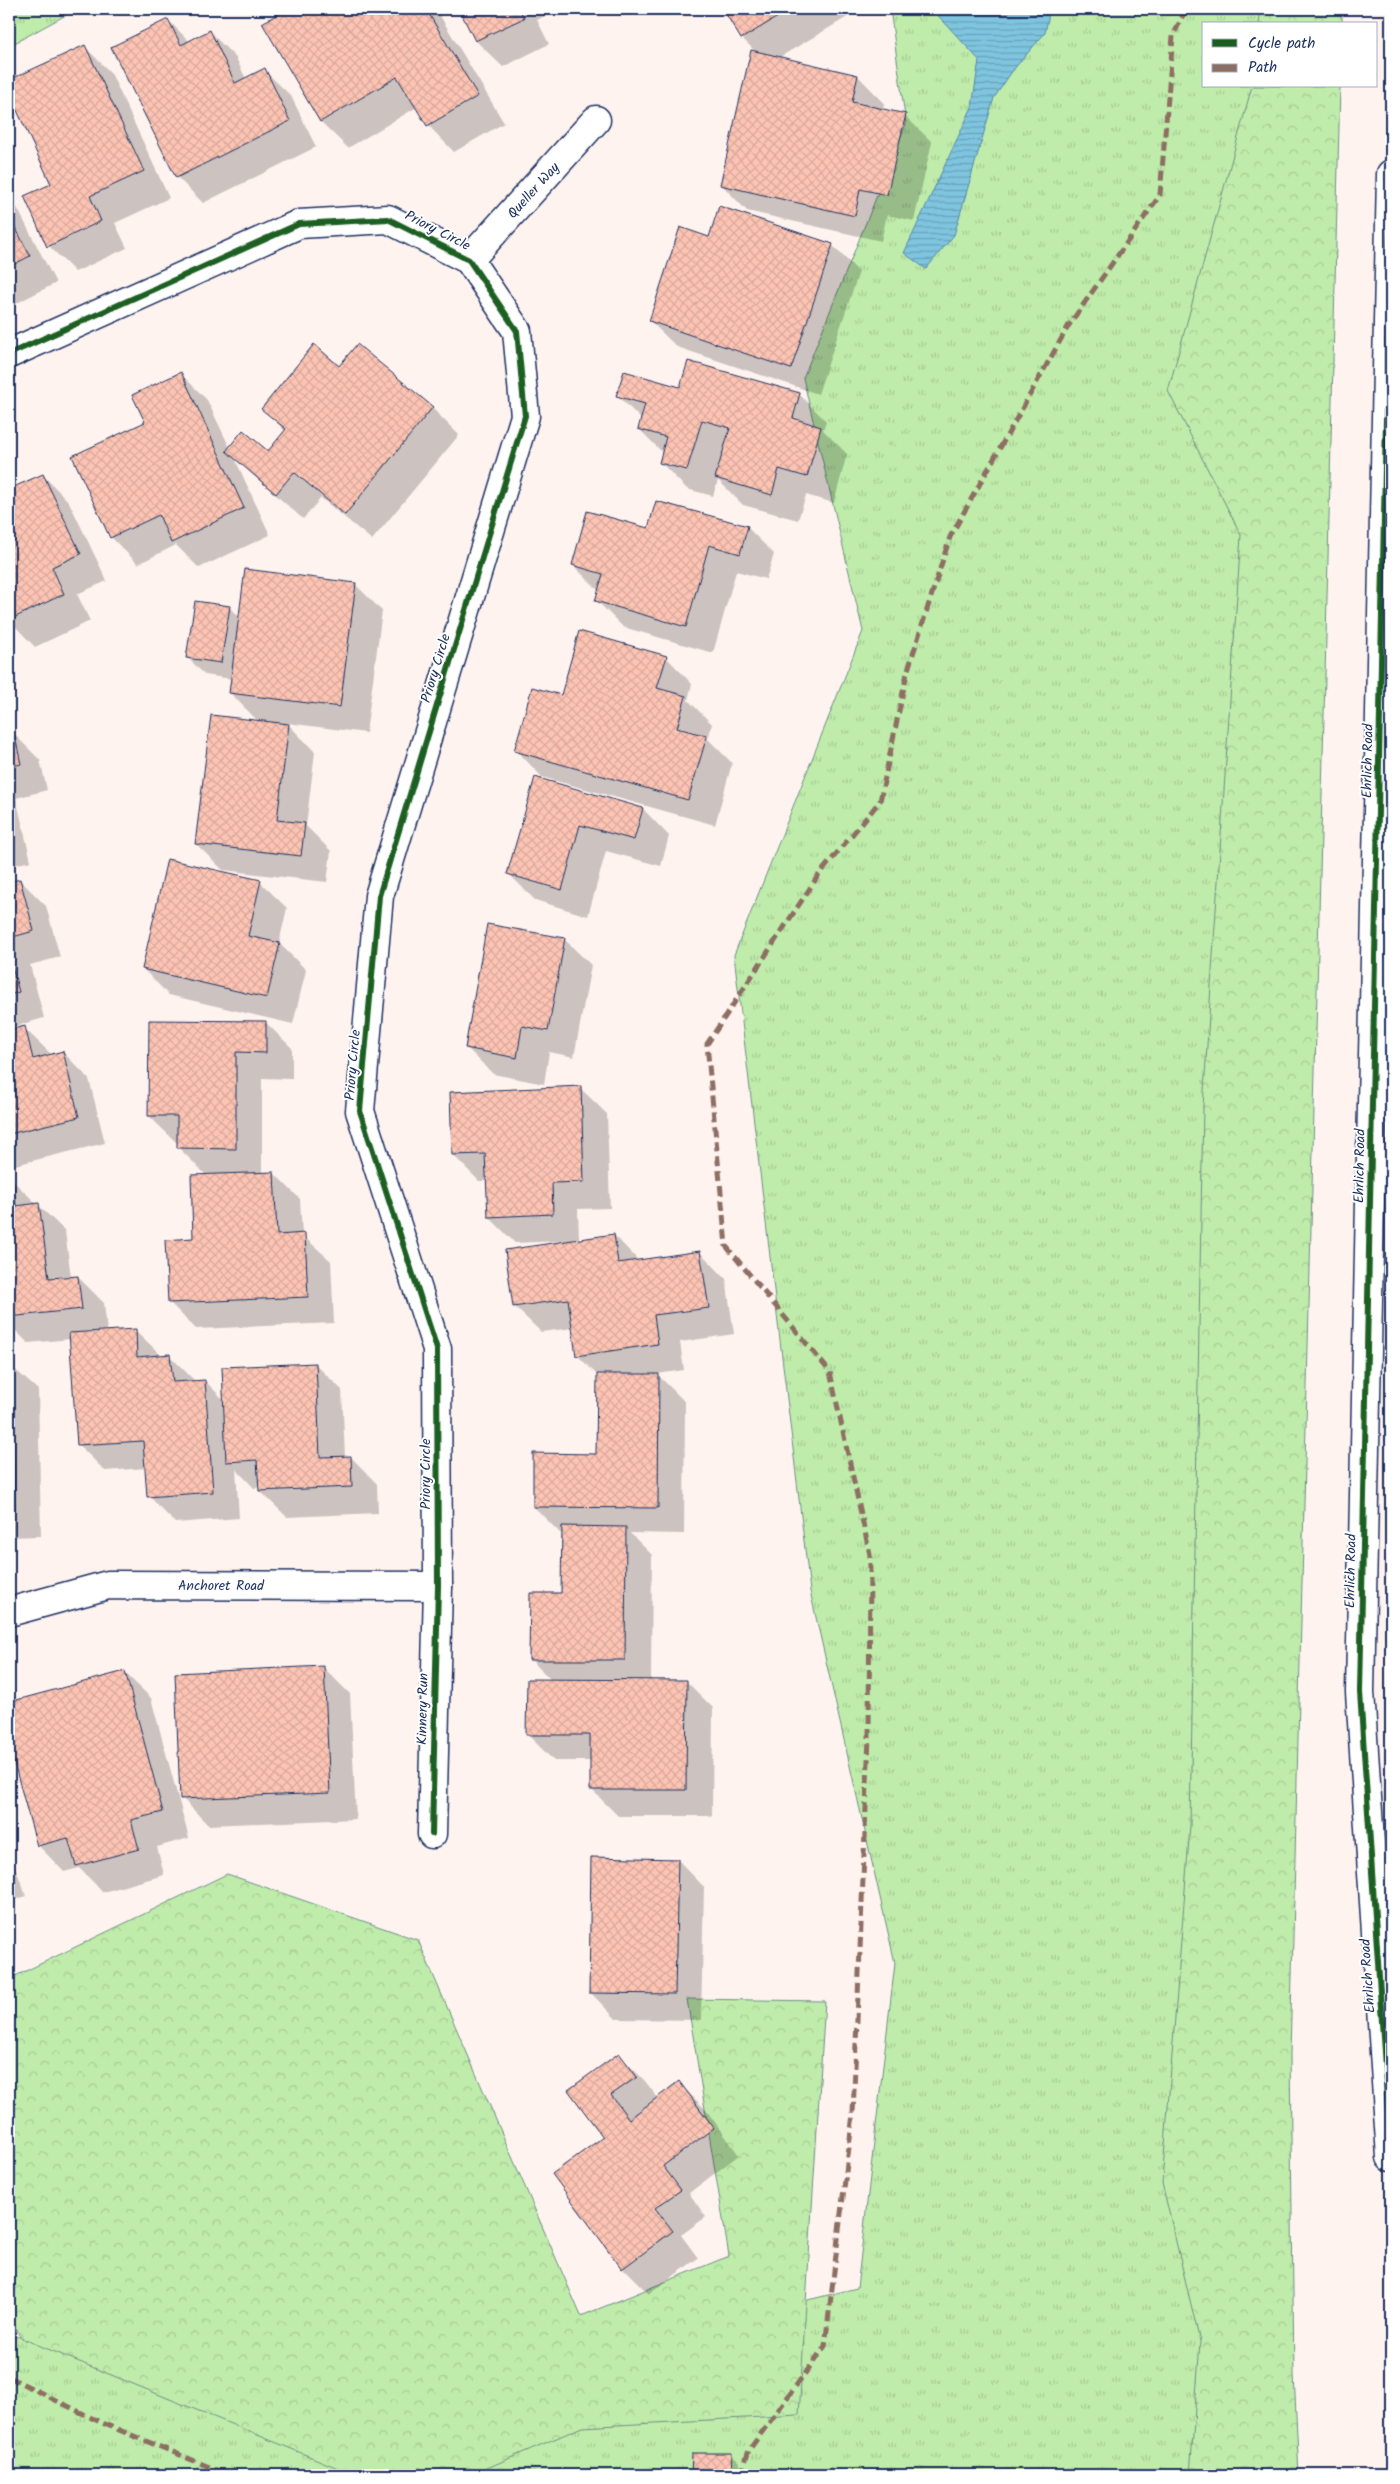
<svg xmlns="http://www.w3.org/2000/svg" width="1400" height="2484" font-family="Kalam,sans-serif">
<defs>
<pattern id="grass-tufts" width="24" height="20" patternUnits="userSpaceOnUse" patternTransform="scale(1.25)"><rect width="24" height="20" fill="#bfecaa"/><path d="M3 7l-1-3M5 7V3M7 7l1-3M15 17l-1-3M17 17v-4M19 17l1-3" fill="none" stroke="#a4cb95"/></pattern>
<pattern id="forest-crowns" width="20" height="18" patternUnits="userSpaceOnUse" patternTransform="scale(1.25)"><rect width="20" height="18" fill="#bfecaa"/><path d="M2 6a3 3 0 1 1 6 0M12 15a3 3 0 1 1 6 0" fill="none" stroke="#a4cb95"/></pattern>
<pattern id="water-rules" width="6" height="5" patternUnits="userSpaceOnUse" patternTransform="scale(1.25)"><rect width="6" height="5" fill="#7fc5df"/><path d="M0 2.5h6" fill="none" stroke="#67a0b8"/></pattern>
<pattern id="building-cross-hatch" width="8" height="8" patternUnits="userSpaceOnUse" patternTransform="scale(1.25)"><rect width="8" height="8" fill="#fdc4b3"/><path d="M0 0l8 8M0 8l8-8" fill="none" stroke="#d8a99c"/></pattern>
</defs>
<rect width="100%" height="100%" fill="#fff3f0"/>
<filter id="ink" filterUnits="userSpaceOnUse"><feTurbulence type="fractalNoise" baseFrequency=".02" numOctaves="2"/><feDisplacementMap in="SourceGraphic" scale="10" xChannelSelector="R" yChannelSelector="G"/><feConvolveMatrix kernelMatrix="1 2 1 2 8 2 1 2 1" color-interpolation-filters="sRGB"/></filter>
<g filter="url(#ink)">
<g fill="url(#grass-tufts)" stroke="#6d8e84">
<polygon points="9,9 77,9 9,46"/>
<polygon points="890,9 1306,9 1306,24 1204,24 1204,86 1304,86 1238,2475 9,2475 9,2336 488,2378 857,2288 895,1963 810,1591 734,955 863,631 803,378 906,124"/>
</g>
<g fill="url(#forest-crowns)" stroke="#6d8e84">
<polygon points="1261,9 1342,9 1342,24 1259,24"/>
<polygon points="1252,86 1340,86 1290,2055 1294,2375 1299,2475 1190,2475 1200,2342 1162,2183 1190,1826 1203,1106 1241,535 1168,391"/>
<polygon points="227,1874 418,1940 581,2316 729,2256 687,1999 825,2001 799,2415 582,2427 471,2475 355,2475 21,2338 9,2314 9,1979"/>
</g>
<polygon fill="url(#water-rules)" stroke="#5789ab" points="932,9 1050,9 1045,33 1013,70 994,98 954,235 926,269 904,253 972,107 979,60"/>
<g fill="#0003">
<polygon points="289,9 436,9 504,123 454,152 428,125 417,107 348,148 321,122 264,24"/>
<polygon points="460,9 559,9 537,20 549,44 503,67 476,41"/>
<polygon points="725,9 861,9 778,58 858,76 884,103 883,110 905,116 932,142 914,221 887,215 881,241 747,211 721,184 757,53 742,38"/>
<polygon points="168,20 190,42 210,32 236,58 246,79 264,70 291,96 316,147 203,203 177,177"/>
<polygon points="84,46 111,73 169,198 115,223 127,248 75,272 49,246 53,184 9,90 9,81"/>
<polygon points="9,192 56,283 9,307"/>
<polygon points="710,239 832,245 859,272 818,394 677,347 650,321"/>
<polygon points="357,346 432,408 459,435 372,540 321,498 303,519 235,459 270,535 199,568 176,545 138,564 111,537 147,423 181,374 207,400 230,448 269,453 286,432 262,408 339,367"/>
<polygon points="688,363 800,395 826,421 823,430 847,454 834,503 806,495 798,520 743,505 718,480 713,496 687,489 660,462 663,453 639,429 642,420 618,396 681,388"/>
<polygon points="43,475 69,502 107,581 77,594 90,621 35,647 13,624 9,626 9,491"/>
<polygon points="747,527 774,554 766,579 736,571 713,653 623,627 596,600 599,591 573,565 649,530"/>
<polygon points="355,584 382,611 366,733 287,723 315,752 306,826 331,851 327,882 223,870 196,844 259,722 230,693 232,679 205,675 187,657 229,607 240,618"/>
<polygon points="666,657 692,684 688,700 712,724 708,739 732,763 715,825 542,777 516,750 562,696"/>
<polygon points="14,734 40,760 47,790 16,798 31,861 9,866 9,735"/>
<polygon points="536,779 643,809 669,836 661,866 606,851 588,916 535,900 509,874"/>
<polygon points="20,880 46,906 60,957 30,965 44,1018 9,1028 9,883"/>
<polygon points="260,882 287,908 279,943 306,970 293,1024 169,995 143,969"/>
<polygon points="564,939 591,965 574,1057 549,1052 544,1084 493,1074 467,1048"/>
<polygon points="265,1022 292,1048 292,1079 262,1078 262,1173 274,1173 300,1199 302,1235 331,1261 334,1323 196,1329 169,1302 195,1240 207,1176 179,1148 179,1142 176,1142 149,1116"/>
<polygon points="24,1028 51,1054 63,1052 89,1079 105,1143 15,1165 9,1159 9,1032"/>
<polygon points="580,1088 607,1114 610,1208 578,1209 579,1240 614,1235 639,1261 700,1252 726,1279 734,1334 680,1342 684,1370 657,1374 685,1402 684,1534 630,1533 652,1555 651,1681 686,1681 713,1708 712,1816 618,1816 591,1789 592,1761 554,1761 527,1734 551,1680 530,1659 563,1594 563,1533 560,1533 534,1507 597,1455 598,1376 577,1355 573,1328 541,1332 514,1306 559,1241 515,1243 489,1217 487,1181 479,1181 453,1155"/>
<polygon points="9,1180 12,1180 65,1231 71,1277 78,1277 104,1303 107,1332 135,1330 162,1356 170,1356 196,1382 205,1381 225,1401 315,1364 342,1390 345,1458 351,1457 377,1484 378,1513 287,1517 260,1491 260,1487 254,1488 236,1469 239,1518 175,1523 149,1496 147,1468 105,1471 78,1444 71,1339 28,1343 9,1324"/>
<polygon points="9,1364 38,1390 41,1536 9,1537"/>
<polygon points="324,1668 350,1694 356,1819 208,1825 182,1798"/>
<polygon points="124,1672 151,1698 189,1838 157,1847 164,1875 103,1892 79,1868 64,1872 38,1845 9,1740 9,1703"/>
<polygon points="9,1850 26,1896 9,1902"/>
<polygon points="592,1858 678,1860 704,1887 701,2020 616,2019 590,1992"/>
<polygon points="619,2055 645,2081 658,2098 679,2083 706,2110 739,2155 689,2193 706,2217 681,2235 698,2258 649,2294 623,2268 605,2137 570,2090"/>
<polygon points="693,2454 731,2454 740,2463 740,2475 692,2475"/>
</g>
<g fill="url(#building-cross-hatch)" stroke="#1b2f5e">
<polygon points="287,9 426,9 478,96 427,126 397,77 320,122 262,23"/>
<polygon points="459,9 519,9 524,18 475,41"/>
<polygon points="723,9 791,9 741,39"/>
<polygon points="168,19 181,45 210,30 235,83 265,68 290,121 176,178 111,47"/>
<polygon points="85,45 144,171 90,196 101,221 47,247 24,196 51,184 9,93 9,80"/>
<polygon points="751,50 858,75 852,102 906,114 887,195 860,189 855,216 720,185"/>
<polygon points="719,206 833,244 791,369 649,321 680,227 709,237"/>
<polygon points="9,215 30,256 9,267"/>
<polygon points="314,344 339,366 357,344 433,407 345,515 294,472 276,494 226,451 243,430 268,451 286,429 261,409"/>
<polygon points="688,361 800,393 793,418 821,427 807,477 779,469 772,495 715,478 730,428 702,420 687,470 659,463 666,437 638,429 645,404 616,396 624,371 680,387"/>
<polygon points="181,372 244,508 171,543 159,515 110,538 72,456 145,422 132,395"/>
<polygon points="43,474 81,554 52,567 64,594 9,620 9,489"/>
<polygon points="656,501 748,526 740,554 709,545 686,627 595,601 603,574 572,565 587,511 648,528"/>
<polygon points="245,569 356,583 340,707 229,693"/>
<polygon points="195,601 230,606 221,663 186,658"/>
<polygon points="579,631 667,656 657,688 686,696 677,728 707,736 688,800 514,751 532,687 561,695"/>
<polygon points="211,715 289,724 277,820 305,823 301,856 195,844"/>
<polygon points="14,732 21,764 9,767 9,734"/>
<polygon points="535,777 643,808 634,840 580,825 562,890 507,874"/>
<polygon points="167,859 261,880 248,936 280,943 267,998 142,969"/>
<polygon points="20,879 34,931 9,938 9,882"/>
<polygon points="487,924 565,938 548,1031 522,1026 517,1058 465,1048"/>
<polygon points="9,955 19,992 9,995"/>
<polygon points="149,1020 266,1021 266,1053 236,1052 236,1149 177,1148 177,1116 148,1116"/>
<polygon points="25,1026 33,1059 63,1051 79,1117 9,1134 9,1030"/>
<polygon points="581,1086 584,1182 552,1183 553,1214 488,1217 485,1154 452,1155 450,1092"/>
<polygon points="274,1172 277,1235 305,1233 308,1297 168,1303 165,1240 193,1238 191,1175"/>
<polygon points="9,1179 13,1179 16,1206 39,1203 49,1278 78,1276 82,1309 9,1317"/>
<polygon points="614,1234 618,1263 700,1251 709,1308 654,1315 658,1344 576,1356 568,1299 513,1307 505,1250"/>
<polygon points="136,1329 137,1357 170,1354 173,1382 205,1380 213,1492 147,1497 143,1441 77,1445 69,1333"/>
<polygon points="9,1363 12,1363 15,1510 9,1510"/>
<polygon points="316,1363 320,1457 351,1456 352,1487 259,1491 257,1460 226,1462 222,1367"/>
<polygon points="597,1374 659,1374 658,1508 533,1507 533,1453 596,1454"/>
<polygon points="562,1526 626,1527 625,1660 529,1660 530,1593 561,1593"/>
<polygon points="324,1666 330,1793 180,1799 175,1673"/>
<polygon points="125,1671 163,1812 131,1820 139,1849 76,1866 68,1838 37,1846 9,1745 9,1702"/>
<polygon points="527,1679 687,1680 686,1790 590,1790 590,1735 526,1735"/>
<polygon points="591,1857 678,1859 675,1994 589,1993"/>
<polygon points="619,2053 637,2077 611,2095 629,2119 679,2081 714,2128 663,2166 681,2190 655,2208 673,2231 622,2269 552,2174 603,2137 568,2090"/>
<polygon points="692,2453 732,2453 731,2475 691,2475"/>
</g>
<g fill="none" stroke-linecap="round" stroke-linejoin="round">
<g stroke="#1b2f5e" stroke-width="31">
<g id="street">
<polyline points="469,260 596,120"/>
<polyline points="9,354 299,224 388,219 469,260 517,331 525,416 379,896 360,1111 437,1349 438,1586 432,1834"/>
<polyline points="9,1612 108,1585 438,1586"/>
</g>
</g>
<g stroke="#1b2f5e" stroke-width="31">
<polyline id="secondary" points="1391,174 1360,1692 1391,2157"/>
</g>
<use href="#street" stroke="#fff" stroke-width="28"/>
<use href="#secondary" stroke="#fff" stroke-width="28"/>
<g stroke="#8d6e63" stroke-width="5" stroke-dasharray="10 5" stroke-linecap="butt">
<polyline points="9,2377 102,2423 229,2475"/>
<polyline points="741,2475 749,2450 825,2346 853,2114 869,1737 870,1555 830,1372 726,1246 707,1044 818,876 880,801 907,673 950,537 1069,325 1160,195 1173,36 1186,9"/>
</g>
<g stroke="#fff" stroke-width="9">
<g id="cycleway">
<polyline points="1391,174 1360,1692 1391,2157"/>
<polyline points="9,354 299,224 388,219 469,260 517,331 525,416 379,896 360,1111 437,1349 438,1586 432,1834"/>
</g>
</g>
<use href="#cycleway" stroke="#1b5e20" stroke-width="6"/>
</g>
</g>
<g text-anchor="middle" stroke-width="4" stroke-linejoin="round" paint-order="stroke">
<g font-size="14" fill="#1b2f5e" stroke="#fff">
<text transform="translate(533 190) rotate(-48)" y="5">Queller Way</text>
<text transform="translate(438 230) rotate(27)" y="5">Priory Circle</text>
<text transform="translate(435 668) rotate(-73)" y="5">Priory Circle</text>
<text transform="translate(1367 761) rotate(-89)" y="5">Ehrlich Road</text>
<text transform="translate(352 1065) rotate(-85)" y="5">Priory Circle</text>
<text transform="translate(1359 1166) rotate(-89)" y="5">Ehrlich Road</text>
<text transform="translate(425 1474) rotate(-90)" y="5">Priory Circle</text>
<text transform="translate(1350 1571) rotate(-89)" y="5">Ehrlich Road</text>
<text x="221" y="1590">Anchoret Road</text>
<text transform="translate(422 1709) rotate(-89)" y="5">Kinnery Run</text>
<text transform="translate(1367 1976) rotate(-94)" y="5">Ehrlich Road</text>
</g>
</g>
<rect width="1400" height="2484" fill="none" stroke="#fff" stroke-width="30"/>
<rect x="15" y="15" width="1370" height="2454" fill="none" stroke="#1b2f5e" stroke-width="2" filter="url(#ink)"/>
<rect x="1202" y="22" width="175" height="65" fill="#ffffff" stroke="#a4acbf"/>
<rect x="1212" y="39" width="25" height="8" fill="#1b5e20" stroke="#a4acbf"/>
<text x="1248" y="48" font-size="15" fill="#1b2f5e">Cycle path</text>
<rect x="1212" y="64" width="25" height="8" fill="#8d6e63" stroke="#a4acbf"/>
<text x="1248" y="72" font-size="15" fill="#1b2f5e">Path</text>
</svg>
